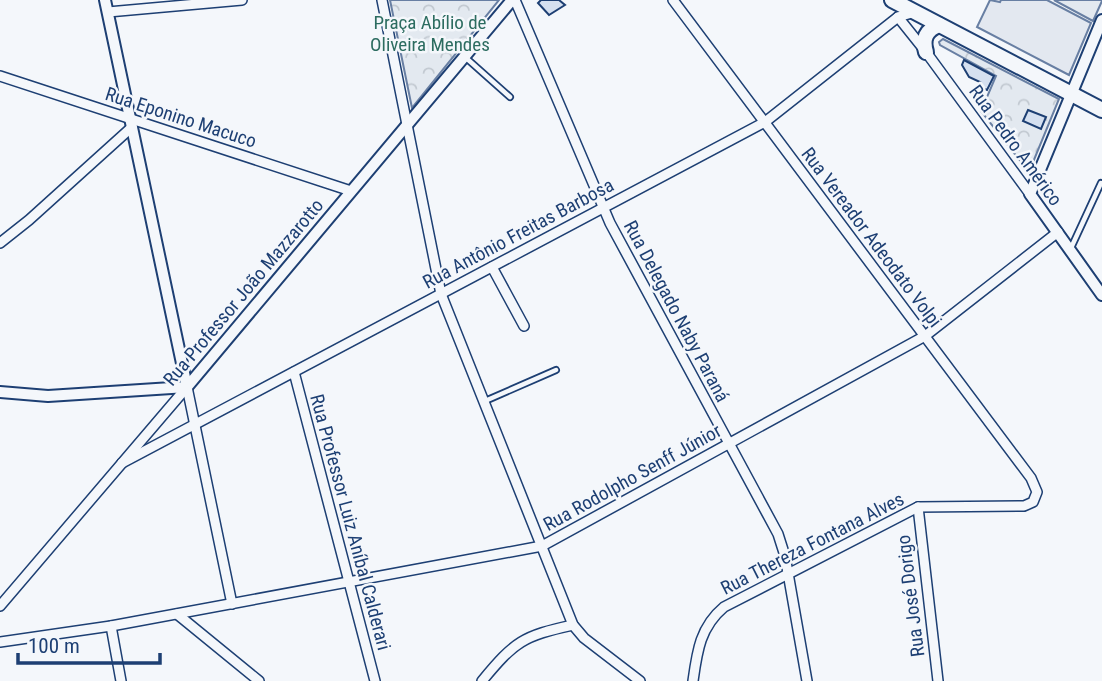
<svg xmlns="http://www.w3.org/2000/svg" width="1102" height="681" font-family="'Roboto Condensed',sans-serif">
<defs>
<pattern id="forest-crowns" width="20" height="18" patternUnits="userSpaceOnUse" patternTransform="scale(1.75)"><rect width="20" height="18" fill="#e3e9f0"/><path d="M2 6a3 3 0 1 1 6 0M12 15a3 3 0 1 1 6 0" fill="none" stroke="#c2c9d1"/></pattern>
</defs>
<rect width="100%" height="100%" fill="#f4f7fb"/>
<polygon fill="#e3e9f0" stroke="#687fa3" stroke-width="2" points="1054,0 1102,0 1102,1 1093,21"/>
<g fill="url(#forest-crowns)" stroke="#687fa3" stroke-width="2">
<polygon points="390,0 499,0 412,108"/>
<polygon points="943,39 1059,99 1029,172 981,111 996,76 940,45 939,42"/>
</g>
<polygon fill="#e3e8f0" stroke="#687fa3" stroke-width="2" points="990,0 1000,2 1001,0 1047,0 1091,23 1069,75 977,27"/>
<g fill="#d5e0f0" stroke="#1d3f73" stroke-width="2">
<polygon points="541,0 559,0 565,5 549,15 538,3"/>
<polygon points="964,60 994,76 987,90 978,86 980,82 969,77 962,65"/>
<polygon points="1028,110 1046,117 1041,129 1023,121"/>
</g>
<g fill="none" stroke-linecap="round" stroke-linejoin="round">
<g stroke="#1d3f73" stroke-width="8">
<g id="service">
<polyline points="465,57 510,97"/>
<polyline points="1071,248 1101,183"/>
<polyline points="485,401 556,370"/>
</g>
</g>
<g stroke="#1d3f73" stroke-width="12">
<g id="minor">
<polyline points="382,0 441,294 573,625 584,638 640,681"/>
<polyline points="515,0 610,223 778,534 785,556 807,681"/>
<path d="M673,0l358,478 6,14 -4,10 -9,4 -106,1 -194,100c-24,20 -27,45 -31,74"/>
<polyline points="108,12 242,0"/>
<polyline points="898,17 926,52 1030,194"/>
<polyline points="0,76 351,191"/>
<polyline points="0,243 29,220 132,127"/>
<polyline points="492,267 524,326"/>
<polyline points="294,372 375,681"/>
<polyline points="187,387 232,604"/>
<polyline points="122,463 765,122 898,17 915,12"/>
<polyline points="918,507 938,681"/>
<polyline points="0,606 187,387"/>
<polyline points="177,614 259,681"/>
<polyline points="111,626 121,681"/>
<polyline points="0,642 111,626 542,546 925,336 1058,232"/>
<path d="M482,681c33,-40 41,-45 91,-56"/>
</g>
</g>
<g stroke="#1d3f73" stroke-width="14">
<g id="tertiary">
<polyline points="105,0 187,387"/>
<polyline points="1102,20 1030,194 1102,295"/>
<polyline points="187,387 512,0"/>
<polyline points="0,392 48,396 187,387"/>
</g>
</g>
<g stroke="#1d3f73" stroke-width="18">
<g id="primary">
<polyline points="892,0 1102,110"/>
<path d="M926,52c-4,-13 0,-22 13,-27"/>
</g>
</g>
<use href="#service" stroke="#f4f7fb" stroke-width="4.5"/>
<use href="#minor" stroke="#f4f7fb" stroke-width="9"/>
<use href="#tertiary" stroke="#f4f7fb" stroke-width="10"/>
<use href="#primary" stroke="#f4f7fb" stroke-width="14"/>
</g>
<g text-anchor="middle" stroke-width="5" stroke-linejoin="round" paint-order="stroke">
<g font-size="19" fill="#2c6c60" stroke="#f4f7fb">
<text x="430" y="29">Praça Abílio de<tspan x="430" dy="22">Oliveira Mendes</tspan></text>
</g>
<g font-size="19" fill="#1d3f73" stroke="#f4f7fb">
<text transform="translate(181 117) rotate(18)" y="7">Rua Eponino Macuco</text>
<text transform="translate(1016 145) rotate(54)" y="7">Rua Pedro Américo</text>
<text transform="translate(518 233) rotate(-28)" y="7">Rua Antônio Freitas Barbosa</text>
<text transform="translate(872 237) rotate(53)" y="7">Rua Vereador Adeodato Volpi</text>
<text transform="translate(243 292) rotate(-50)" y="7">Rua Professor João Mazzarotto</text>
<text transform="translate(677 311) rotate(62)" y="7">Rua Delegado Naby Paraná</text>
<text transform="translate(632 477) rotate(-29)" y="7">Rua Rodolpho Senff Júnior</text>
<text transform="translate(351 522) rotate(75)" y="7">Rua Professor Luiz Aníbal Calderari</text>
<text transform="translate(812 543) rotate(-27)" y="7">Rua Thereza Fontana Alves</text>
<text transform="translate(910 596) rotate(-97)" y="7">Rua José Dorigo</text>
</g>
</g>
<path d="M18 653v10h142v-10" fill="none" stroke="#1d3f73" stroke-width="3.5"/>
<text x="28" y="653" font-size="21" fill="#1d3f73" stroke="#f4f7fb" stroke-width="5" paint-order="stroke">100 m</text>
</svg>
